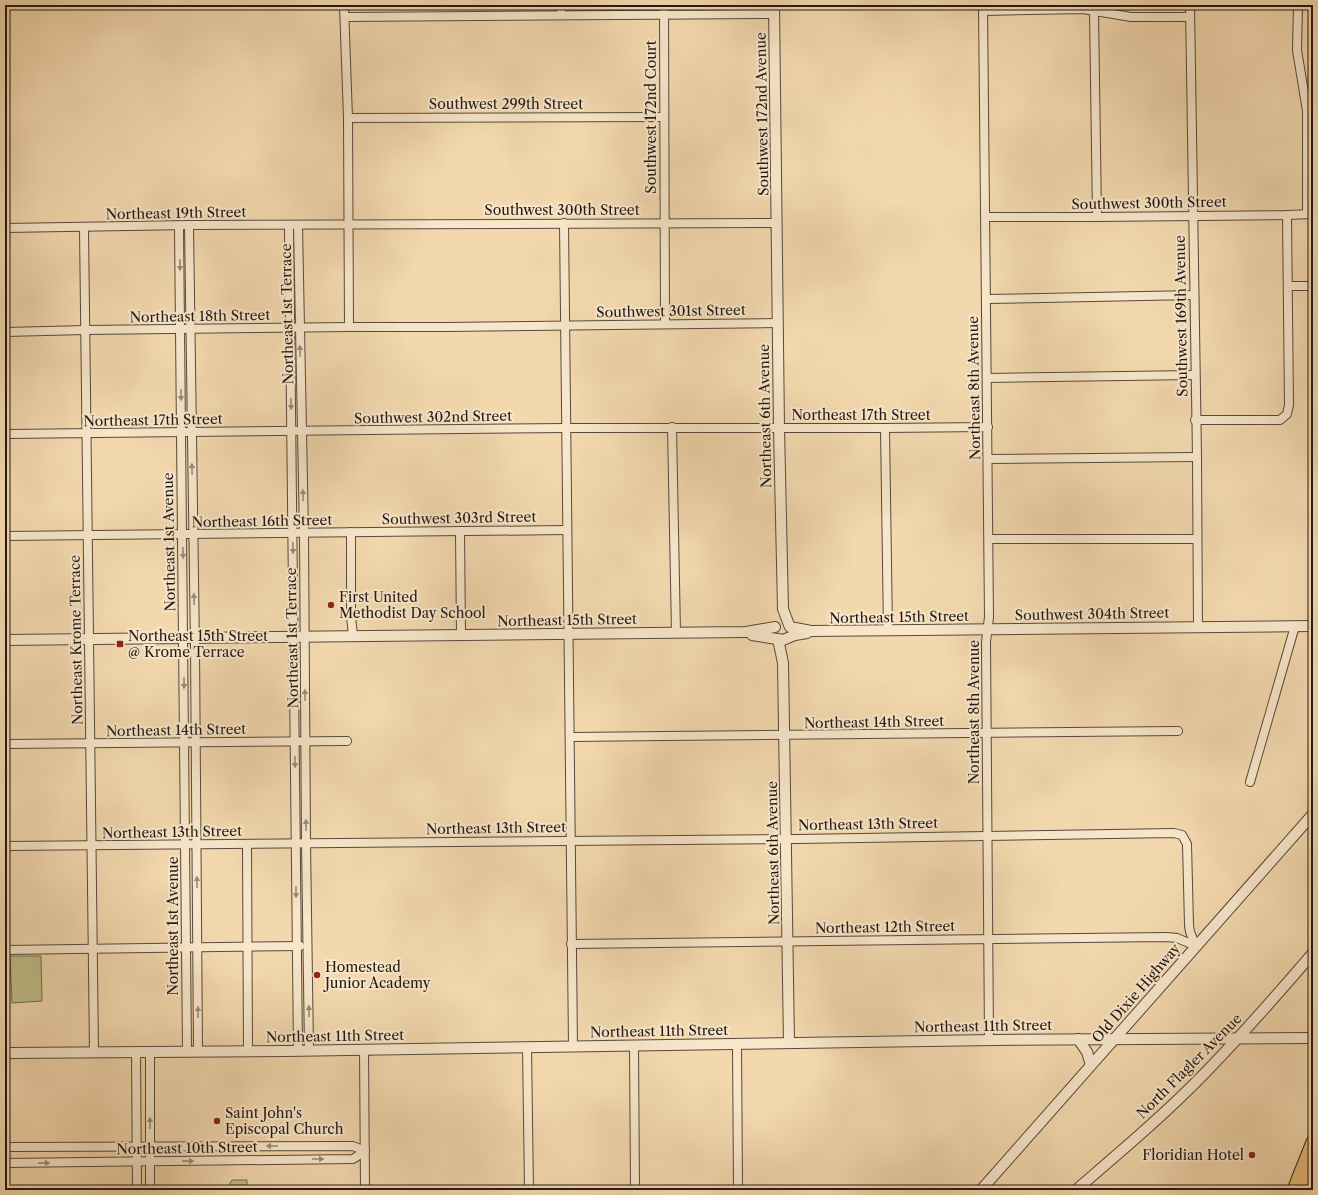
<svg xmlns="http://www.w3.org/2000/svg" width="1318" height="1195" font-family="'Libre Caslon Text',serif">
<rect width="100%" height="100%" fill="#f3d8ae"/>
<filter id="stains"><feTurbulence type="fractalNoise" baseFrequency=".005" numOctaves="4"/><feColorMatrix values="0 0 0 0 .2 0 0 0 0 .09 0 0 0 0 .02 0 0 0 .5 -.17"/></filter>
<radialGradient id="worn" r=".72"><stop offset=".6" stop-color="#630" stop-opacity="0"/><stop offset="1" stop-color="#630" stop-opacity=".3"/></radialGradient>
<g fill="#bebe88" stroke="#726c4e">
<polygon points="10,956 41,956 42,1001 12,1003"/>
<polygon points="232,1180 247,1180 247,1190 229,1190 229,1185"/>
</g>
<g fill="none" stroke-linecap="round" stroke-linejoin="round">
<g stroke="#58493a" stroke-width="10">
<g id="minor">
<polyline points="344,5 348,118 349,327"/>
<polyline points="561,5 561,15"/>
<polyline points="664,5 665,324"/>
<polyline points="983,5 989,617 986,642 989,1040"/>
<polyline points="1190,5 1197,457 1198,627"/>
<polyline points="1298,5 1297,50 1307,111 1307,214"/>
<polyline points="984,11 1083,9 1131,17 1190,17"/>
<polyline points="1094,11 1097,217"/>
<polyline points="345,17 774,14"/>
<polyline points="348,118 664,117"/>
<polyline points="986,217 1097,217 1287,215 1313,214"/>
<polyline points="564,223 573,1046"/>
<polyline points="189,225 195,646 198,1051"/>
<polyline points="289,225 298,1050"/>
<polyline points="298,225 304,533 306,843 309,1050"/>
<polyline points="179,226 187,1051"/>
<polyline points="5,228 189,225 777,223"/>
<polyline points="84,228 94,1052"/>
<polyline points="1289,286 1313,286"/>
<polyline points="986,299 1194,295"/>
<polyline points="5,332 86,330 349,327 445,327 778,323"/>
<polyline points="987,378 1195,375"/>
<polyline points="1195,420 1280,420 1287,414 1289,405 1287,215"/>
<polyline points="672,427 676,633"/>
<polyline points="885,428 888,631"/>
<polyline points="5,434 566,428 885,428 988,427"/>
<polyline points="988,459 1197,457"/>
<polyline points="460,531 461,635"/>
<polyline points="351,532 351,616 353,636"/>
<polyline points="5,536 567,530"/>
<polyline points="989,539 1197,539"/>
<polyline points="570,737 1178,731"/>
<polyline points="5,744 347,741"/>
<polyline points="1250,782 1295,626"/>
<polyline points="247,844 248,1051"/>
<polyline points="5,846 798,839 1174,833 1182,835 1187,844 1189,925 1190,932 1196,946"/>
<polyline points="571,944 1167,937 1177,938 1196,946"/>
<polyline points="5,950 300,946"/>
<polyline points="737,1043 738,1190"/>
<polyline points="634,1045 635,1190"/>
<polyline points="527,1047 529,1190"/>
<polyline points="364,1049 365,1190"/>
<polyline points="150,1051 150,1190"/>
<polyline points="136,1052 137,1190"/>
<polyline points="5,1147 353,1146 365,1151 353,1159 5,1163"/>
</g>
</g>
<g stroke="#58493a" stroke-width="12">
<g id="tertiary">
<polyline points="774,5 779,428 783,609 789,625"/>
<polyline points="790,627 811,631 1313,626"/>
<polyline points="752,635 783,640 795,635 807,633"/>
<polyline points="778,639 783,663 789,1043"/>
<polyline points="5,640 746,632 775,627"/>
<polyline points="1078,1039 1087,1052 1091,1065"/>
<polyline points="5,1053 285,1051 994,1040 1313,1038"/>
<polyline points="981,1190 1313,814"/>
<path d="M1076,1190c43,-37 87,-74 127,-115 38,-39 74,-80 110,-122"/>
</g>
</g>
<g stroke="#251913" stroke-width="15">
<g id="trunk">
<polyline points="1299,1177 1313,1183"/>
<polyline points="1294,1190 1313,1142"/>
</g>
</g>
<use href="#minor" stroke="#f7e6ca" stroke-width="8"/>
<use href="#tertiary" stroke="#f7e6ca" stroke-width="10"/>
<use href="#trunk" stroke="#eabc77" stroke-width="13"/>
</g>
<defs><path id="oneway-solid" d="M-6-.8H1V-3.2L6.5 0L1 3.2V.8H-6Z"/></defs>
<g fill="#988a78">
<use href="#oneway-solid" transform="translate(180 265) rotate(89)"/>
<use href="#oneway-solid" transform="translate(300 351) rotate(-91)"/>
<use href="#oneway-solid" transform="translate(181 395) rotate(90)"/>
<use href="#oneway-solid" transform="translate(291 404) rotate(89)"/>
<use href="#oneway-solid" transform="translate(192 469) rotate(-91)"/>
<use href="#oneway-solid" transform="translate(303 495) rotate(-91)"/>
<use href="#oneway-solid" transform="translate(293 548) rotate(89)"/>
<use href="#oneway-solid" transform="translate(183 553) rotate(89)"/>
<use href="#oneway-solid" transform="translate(194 599) rotate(-91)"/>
<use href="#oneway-solid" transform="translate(184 683) rotate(90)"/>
<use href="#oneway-solid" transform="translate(305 695) rotate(-91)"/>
<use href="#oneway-solid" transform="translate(295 762) rotate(89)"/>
<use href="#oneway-solid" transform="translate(306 825) rotate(-90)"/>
<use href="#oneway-solid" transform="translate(197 882) rotate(-91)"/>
<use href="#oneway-solid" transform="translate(296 892) rotate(90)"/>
<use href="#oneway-solid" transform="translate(309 1011) rotate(-91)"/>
<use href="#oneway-solid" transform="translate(198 1012) rotate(-90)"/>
<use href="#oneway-solid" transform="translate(150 1123) rotate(-90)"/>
<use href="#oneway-solid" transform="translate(272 1146) rotate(180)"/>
<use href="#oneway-solid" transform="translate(318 1159)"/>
<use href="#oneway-solid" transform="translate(188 1161) rotate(-1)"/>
<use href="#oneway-solid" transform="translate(44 1163) rotate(-1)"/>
</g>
<g fill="#8f2418" stroke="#f7e6ca" stroke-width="1.5">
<circle cx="331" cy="605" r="4"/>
<rect x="116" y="640" width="8" height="8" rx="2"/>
<circle cx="317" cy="975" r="4"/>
<circle cx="217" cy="1121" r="4"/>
<circle cx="1252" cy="1155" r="4"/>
</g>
<g text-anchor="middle" stroke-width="4" stroke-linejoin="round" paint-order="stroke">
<g font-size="14" fill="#251913" stroke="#f7e6ca">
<text x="506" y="109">Southwest 299th Street</text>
<text transform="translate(762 114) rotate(-91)" y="5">Southwest 172nd Avenue</text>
<text transform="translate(651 117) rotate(-90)" y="5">Southwest 172nd Court</text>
<text transform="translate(1149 203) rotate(-1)" y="5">Southwest 300th Street</text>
<text x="562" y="215">Southwest 300th Street</text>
<text transform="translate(176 213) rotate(-1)" y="5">Northeast 19th Street</text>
<text transform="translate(671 311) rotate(-1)" y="5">Southwest 301st Street</text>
<text transform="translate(287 314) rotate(-91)" y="5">Northeast 1st Terrace</text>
<text transform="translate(200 316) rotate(-1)" y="5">Northeast 18th Street</text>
<text transform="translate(1181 316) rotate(-91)" y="5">Southwest 169th Avenue</text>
<text transform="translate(974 388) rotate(-91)" y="5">Northeast 8th Avenue</text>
<text x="861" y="420">Northeast 17th Street</text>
<text transform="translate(765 416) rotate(-91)" y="5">Northeast 6th Avenue</text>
<text transform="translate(433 417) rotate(-1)" y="5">Southwest 302nd Street</text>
<text transform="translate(153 420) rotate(-1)" y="5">Northeast 17th Street</text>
<text transform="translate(459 518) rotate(-1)" y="5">Southwest 303rd Street</text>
<text transform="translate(262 521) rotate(-1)" y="5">Northeast 16th Street</text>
<text transform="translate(169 542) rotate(-91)" y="5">Northeast 1st Avenue</text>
<text transform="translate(1092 614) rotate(-1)" y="5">Southwest 304th Street</text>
<text transform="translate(899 617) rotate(-1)" y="5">Northeast 15th Street</text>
<text transform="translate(567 620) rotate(-1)" y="5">Northeast 15th Street</text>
<text transform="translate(292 638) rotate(-91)" y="5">Northeast 1st Terrace</text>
<text transform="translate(76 640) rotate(-91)" y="5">Northeast Krome Terrace</text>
<text transform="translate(974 712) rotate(-90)" y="5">Northeast 8th Avenue</text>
<text transform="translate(874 722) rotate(-1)" y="5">Northeast 14th Street</text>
<text transform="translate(176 730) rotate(-1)" y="5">Northeast 14th Street</text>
<text transform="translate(868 824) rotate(-1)" y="5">Northeast 13th Street</text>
<text transform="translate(496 828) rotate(-1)" y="5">Northeast 13th Street</text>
<text transform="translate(172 832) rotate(-1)" y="5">Northeast 13th Street</text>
<text transform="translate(773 853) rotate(-91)" y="5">Northeast 6th Avenue</text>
<text transform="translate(173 926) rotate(-90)" y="5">Northeast 1st Avenue</text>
<text transform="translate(885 927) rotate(-1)" y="5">Northeast 12th Street</text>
<text transform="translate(1136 993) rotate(-49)" y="5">Old Dixie Highway</text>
<text transform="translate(983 1026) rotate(-1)" y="5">Northeast 11th Street</text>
<text transform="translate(659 1031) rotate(-1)" y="5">Northeast 11th Street</text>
<text transform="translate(335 1036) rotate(-1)" y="5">Northeast 11th Street</text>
<text transform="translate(1189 1066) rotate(-45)" y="5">North Flagler Avenue</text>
<text transform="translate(187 1148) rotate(-1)" y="5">Northeast 10th Street</text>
</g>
<g font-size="14" fill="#251913" stroke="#f7e6ca" text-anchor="start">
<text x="339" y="602">First United<tspan x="339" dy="16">Methodist Day School</tspan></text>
<text x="128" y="641">Northeast 15th Street<tspan x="128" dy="16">@ Krome Terrace</tspan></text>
<text x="325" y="972">Homestead<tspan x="325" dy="16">Junior Academy</tspan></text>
<text x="225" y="1118">Saint John's<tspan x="225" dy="16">Episcopal Church</tspan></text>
<text x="1244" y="1160" text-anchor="end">Floridian Hotel</text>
</g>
</g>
<rect width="1318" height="1195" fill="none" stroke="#f3d8ae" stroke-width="20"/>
<rect x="6" y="6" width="1306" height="1183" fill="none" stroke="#251913" stroke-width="2"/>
<rect x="10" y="10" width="1298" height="1175" fill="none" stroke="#251913"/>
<rect width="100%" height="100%" filter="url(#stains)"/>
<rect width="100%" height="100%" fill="url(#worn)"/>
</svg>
